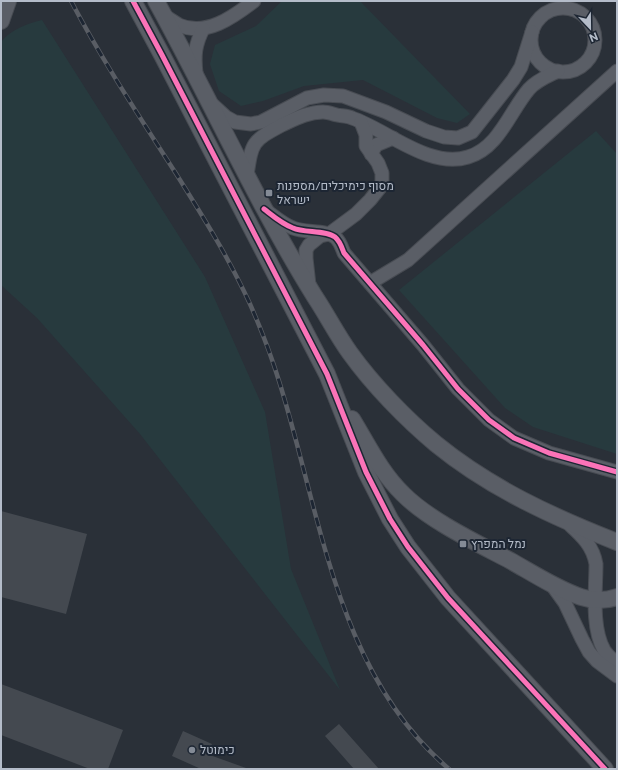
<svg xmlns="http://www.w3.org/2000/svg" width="618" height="770" font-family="Commissioner,Heebo,sans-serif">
<rect width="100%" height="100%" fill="#2a3038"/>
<g fill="#273a3e">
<polygon points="282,1 360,1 470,114 457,123 437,118 363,80 304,86 263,101 241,106 219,91 210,64 215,45 256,26"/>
<path d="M42,20l163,257 60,135 26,157 49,121 -200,-256 -103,-116 -36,-33v-243c10,-13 26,-18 41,-22z"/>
<polygon points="596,131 617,154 617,454 533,427 505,408 399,290"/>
</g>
<g fill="#444950">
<polygon points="1,511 87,534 66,614 1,597"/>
<polygon points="1,684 123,730 108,769 90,769 1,735"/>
<polygon points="339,724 379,769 354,769 325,736"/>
<polygon points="183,731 212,744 207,754 246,768 246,769 201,769 172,756"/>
</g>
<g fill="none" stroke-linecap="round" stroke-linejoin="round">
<g stroke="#484c53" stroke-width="15">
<g id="minor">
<circle cx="563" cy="40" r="32"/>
<path d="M163,14c5,4 11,8 16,11 27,12 54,-8 75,-24"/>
<path d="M196,73c-2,-18 -1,-28 7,-44"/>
<polyline points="213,105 226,117 235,122 251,124 261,122 307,98 324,95 343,96 386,112 426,131 444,137 458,138 472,132 513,80 521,67 532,32"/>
<polyline points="371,154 376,145 393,138"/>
<path d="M247,175c5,-33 5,-34 35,-50 13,-6 26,-13 41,-13 4,0 10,2 14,3 5,1 11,1 15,3 35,12 77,51 116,39 31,-9 42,-46 61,-68 8,-9 19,-13 29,-18"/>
<path d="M267,211c8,6 16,13 26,17 11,5 33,2 42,9 5,4 7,11 9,16l79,92 35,44 31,31 25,18 35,15 68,19"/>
<polyline points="370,283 408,260 617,71"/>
<polyline points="309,285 306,258 306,250 309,245 320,236 329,234 356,214 370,200 382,185 382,173 378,163 366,146 366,135 361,122"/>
<path d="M570,525c12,11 23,21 26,39 0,25 -5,63 8,86 3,5 8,9 13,13"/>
<polyline points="552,585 565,603 582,639 589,652 597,661 617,676"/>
</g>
</g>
<g stroke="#484c53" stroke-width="18">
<g id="tertiary">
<polyline points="133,1 162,55 327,374 366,472 390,519 408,547 448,598 605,769"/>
<path d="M156,1c54,98 100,201 159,296 12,18 22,38 35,56 23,32 56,66 86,91 54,44 117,73 181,98"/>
<polyline points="1,21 8,1"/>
<path d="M352,419c16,26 29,54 51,75 27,27 74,49 108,67 23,13 46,28 70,36 12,4 24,4 36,0"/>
</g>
</g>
<use href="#minor" stroke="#5a5e66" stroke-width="13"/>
<use href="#tertiary" stroke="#5a5e66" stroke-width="16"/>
<g stroke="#595d64" stroke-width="4.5">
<path id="rail" d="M71,1c31,59 68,115 104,171 27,43 54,86 75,132 11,25 21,51 29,77 42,133 57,292 170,388"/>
</g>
<use href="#rail" stroke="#1d2633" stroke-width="3" stroke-dasharray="9" stroke-linecap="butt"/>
<g stroke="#1d2633" stroke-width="8">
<g id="cycleway">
<polyline points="133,1 162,55 327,374 366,472 390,519 408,547 448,598 605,769"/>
<path d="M264,209c9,7 18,15 29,19 11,5 33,2 42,9 5,4 7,11 9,16l79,92 35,44 31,31 25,18 35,15 68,19"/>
</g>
</g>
<use href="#cycleway" stroke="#fb73b8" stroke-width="5"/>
</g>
<g fill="#848b96" stroke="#1d2633" stroke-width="1.5">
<rect x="265" y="189" width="8" height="8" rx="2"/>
<rect x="459" y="540" width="8" height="8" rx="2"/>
<circle cx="192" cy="750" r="4"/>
</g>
<g text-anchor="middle" stroke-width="4" stroke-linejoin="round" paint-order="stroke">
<g font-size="12" fill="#b4bcc9" stroke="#1d2633" text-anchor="start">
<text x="277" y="190">מסוף כימיכלים/מספנות<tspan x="277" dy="14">ישראל</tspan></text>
<text x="471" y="548">נמל המפרץ</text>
<text x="200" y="754">כימוטל</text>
</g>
</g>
<rect width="618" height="770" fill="none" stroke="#b4bcc9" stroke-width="4"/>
<g transform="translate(590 28) rotate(158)" stroke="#1d2633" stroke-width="3" paint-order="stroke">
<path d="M0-3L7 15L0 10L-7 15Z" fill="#b4bcc9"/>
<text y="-6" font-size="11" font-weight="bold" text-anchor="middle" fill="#b4bcc9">N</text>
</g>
</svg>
